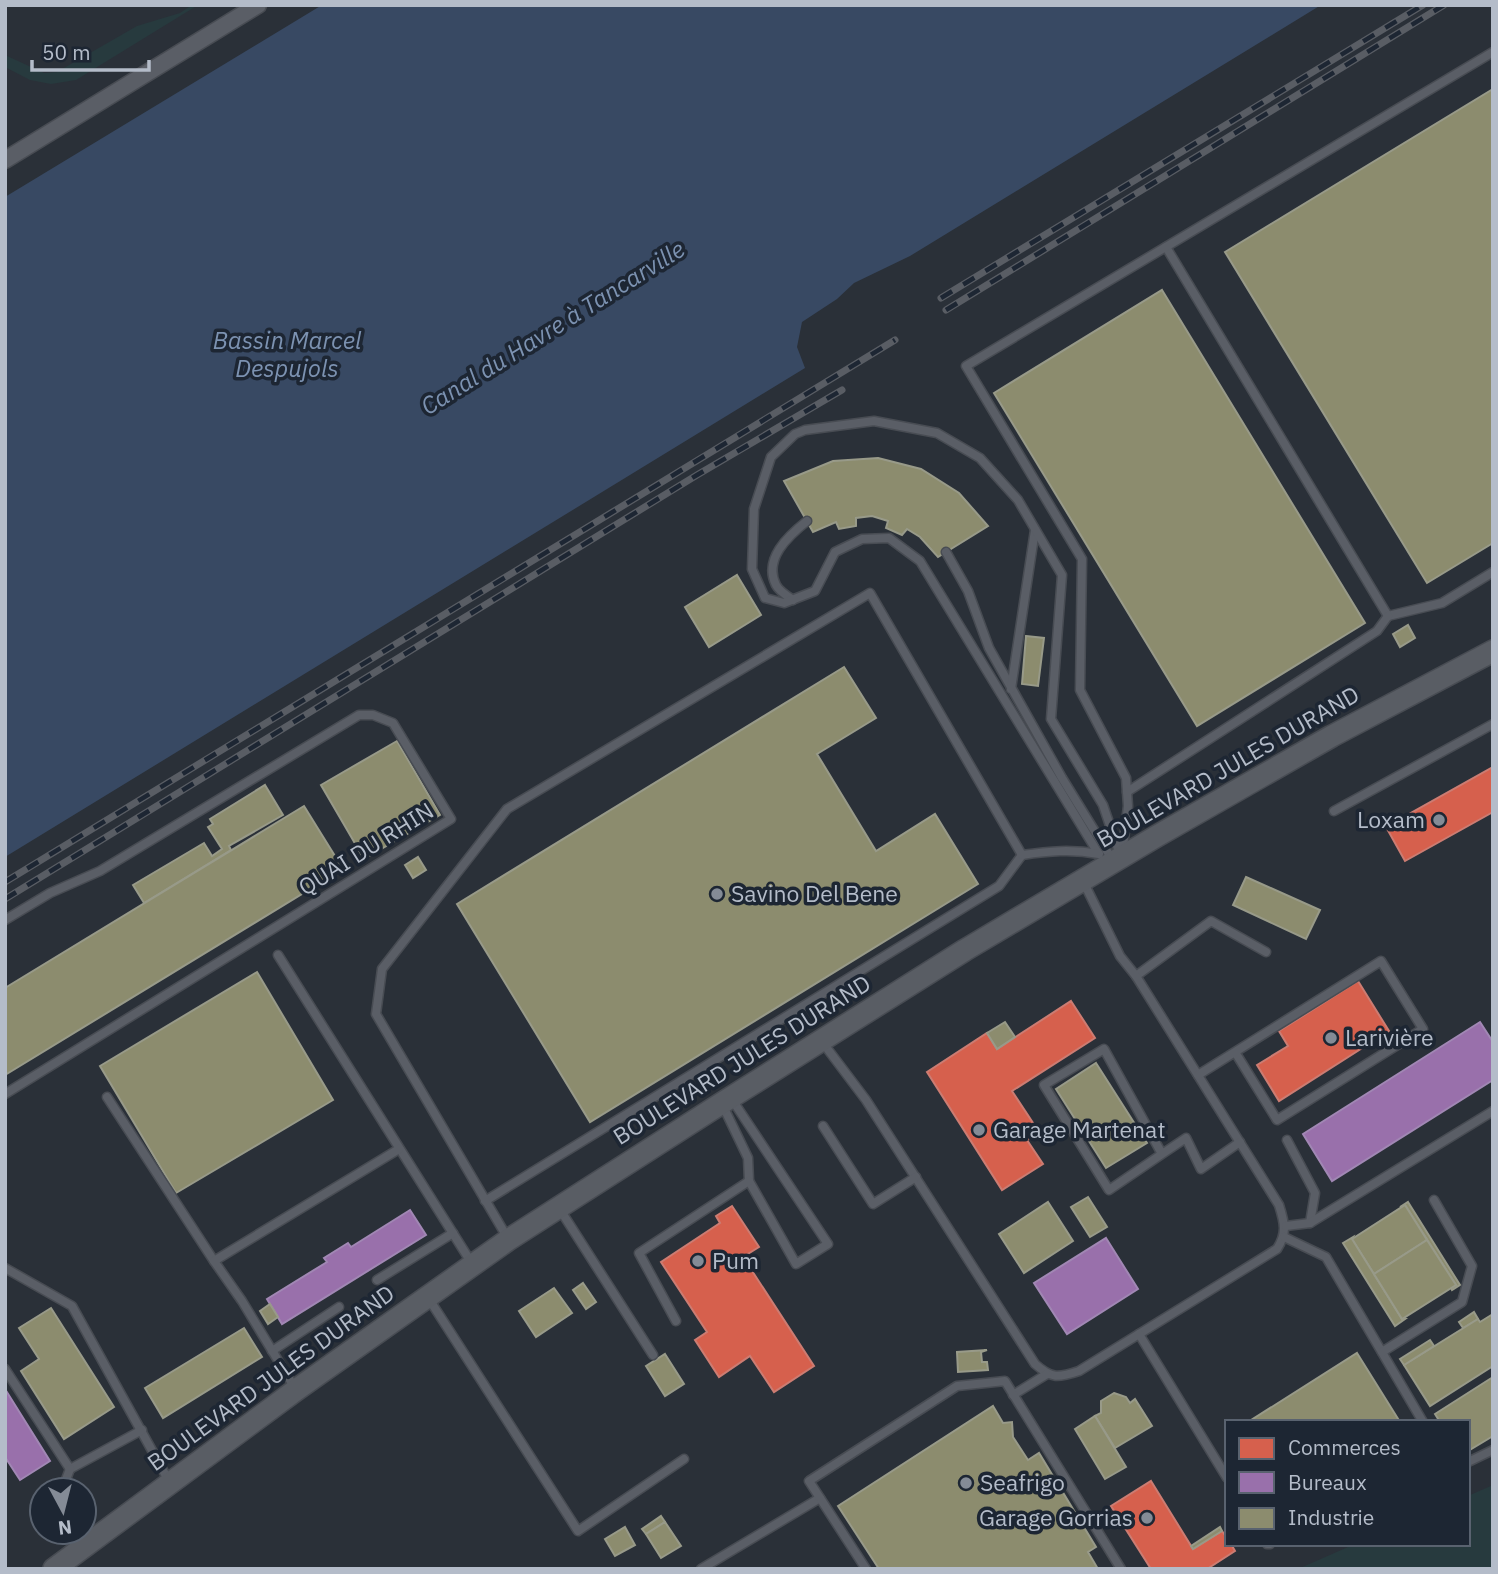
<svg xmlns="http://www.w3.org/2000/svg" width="1498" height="1574" font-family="'IBM Plex Sans',sans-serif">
<rect width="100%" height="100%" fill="#2a3038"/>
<g fill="#273a3e">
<polygon points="192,5 198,5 76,80 51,84 30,80 5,67 5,55 44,73 57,72 137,26 180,13"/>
<polygon points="1493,1485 1493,1567 1489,1569 1298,1569 1355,1544 1468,1544 1468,1496"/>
</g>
<polygon fill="#384963" points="322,5 1321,5 910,256 854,283 837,299 802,322 797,347 805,368 5,857 5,197"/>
<g fill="#d6604d" stroke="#cc7c72" stroke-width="2">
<polygon points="1493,767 1493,812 1405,861 1386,827"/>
<polygon points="1358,981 1389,1031 1279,1101 1257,1065 1288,1046 1279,1031"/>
<polygon points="1071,1001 1095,1038 1012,1091 1039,1132 1027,1140 1043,1164 1002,1190 927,1072 987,1033 997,1049"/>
<polygon points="732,1206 759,1247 743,1257 814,1366 774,1392 750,1356 719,1377 695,1340 707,1332 661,1262 720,1223 716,1216"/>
<polygon points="1151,1481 1193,1549 1222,1531 1227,1538 1227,1544 1231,1544 1235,1551 1207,1569 1151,1569 1111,1506"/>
</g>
<g fill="#9970ab" stroke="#a187b4" stroke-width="2">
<polygon points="1480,1022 1493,1042 1493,1080 1332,1181 1303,1134"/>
<polygon points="410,1210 426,1235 282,1324 267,1299 327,1262 324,1258 348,1243 351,1247"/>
<polygon points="1106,1238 1138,1289 1067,1334 1034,1283"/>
<polygon points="5,1389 50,1461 20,1480 5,1457"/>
</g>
<g fill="#8c8c6e" stroke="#989a89" stroke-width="2">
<polygon points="1493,89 1493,543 1427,583 1225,252"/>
<polygon points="1162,290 1365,623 1197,726 994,393"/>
<polygon points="878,458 921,469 959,493 988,526 938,557 920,537 907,529 902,535 886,528 888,521 872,516 856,518 856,526 839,529 836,522 813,532 784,481 833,461"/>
<polygon points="737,575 761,615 709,647 685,607"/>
<polygon points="1408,625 1415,638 1400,647 1393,634"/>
<polygon points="1026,636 1044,638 1038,686 1022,684"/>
<polygon points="844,667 876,718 817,754 876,851 935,814 978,884 590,1122 457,904"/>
<polygon points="397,741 440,815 364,859 321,785"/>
<polygon points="265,785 283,815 229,846 231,850 144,903 133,885 204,843 212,856 222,849 208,827 213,824 210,819"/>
<polygon points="304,806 343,869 5,1075 5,988"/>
<polygon points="418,857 426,870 413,878 405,865"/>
<polygon points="1246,877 1320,910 1306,939 1233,905"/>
<polygon points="257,972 333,1100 176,1193 100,1066"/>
<polygon points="1005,1022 1015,1037 997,1049 987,1033"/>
<polygon points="1096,1063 1147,1143 1106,1168 1056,1089"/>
<polygon points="1088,1197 1107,1227 1090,1237 1071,1207"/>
<polygon points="1048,1202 1073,1241 1024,1273 999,1234"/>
<polygon points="1408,1202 1460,1285 1452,1290 1451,1288 1456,1285 1405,1205 1400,1207"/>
<polygon points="1405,1205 1427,1240 1374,1274 1352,1239"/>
<polygon points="1353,1237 1352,1239 1402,1319 1405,1319 1395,1326 1343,1243"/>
<polygon points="1427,1240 1456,1285 1402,1319 1374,1274"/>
<polygon points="583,1283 596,1302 586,1309 573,1290"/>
<polygon points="554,1288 572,1313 536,1337 519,1311"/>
<polygon points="270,1304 278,1317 268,1324 260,1311"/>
<polygon points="51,1308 114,1407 64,1439 21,1371 39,1359 19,1328"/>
<polygon points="1474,1312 1478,1319 1463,1328 1459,1322"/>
<polygon points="1493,1314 1493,1366 1430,1406 1404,1365 1478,1319 1480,1322"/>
<polygon points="244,1328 262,1357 163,1418 145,1388"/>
<polygon points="1430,1340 1434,1346 1404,1365 1400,1359"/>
<polygon points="987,1350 981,1352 982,1362 987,1362 988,1370 958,1372 957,1352"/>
<polygon points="1357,1353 1400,1422 1248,1422"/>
<polygon points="665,1354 684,1384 665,1396 646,1366"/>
<polygon points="1493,1377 1493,1436 1468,1451 1468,1422 1440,1422 1435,1414"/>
<polygon points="1114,1393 1126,1397 1130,1403 1135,1399 1152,1426 1115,1448 1095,1416 1101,1413 1101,1401"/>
<polygon points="993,1406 1003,1423 1012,1422 1013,1437 1028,1460 1039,1453 1096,1547 1088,1552 1098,1569 879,1569 838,1506"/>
<polygon points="1095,1416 1126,1467 1105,1479 1075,1429"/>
<polygon points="661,1516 665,1522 646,1534 642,1529"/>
<polygon points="665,1522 681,1546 661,1558 646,1534"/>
<polygon points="625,1527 635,1545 615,1556 605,1539"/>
<polygon points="1220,1527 1222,1531 1193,1549 1191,1546"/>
</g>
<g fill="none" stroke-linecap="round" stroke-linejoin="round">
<g stroke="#484c53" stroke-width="11">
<g id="service">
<polyline points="1166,247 1388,616 1442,603 1493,572"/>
<polyline points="946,552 968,591 989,648 1062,778 1110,856"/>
<path d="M793,600c-6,-4 -14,-9 -17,-15 -13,-26 12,-49 31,-64"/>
<polyline points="1011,689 1035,530"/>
<polyline points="1127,792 1377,631 1388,616"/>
<polyline points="1334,811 1493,724"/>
<polyline points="1098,853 920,561 889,538 862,539 835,552 815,591 784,603 765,598 752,569 754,509 771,457 795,434 805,430 874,421 937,433 980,458 1018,500 1062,575 1051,719 1103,805 1120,855"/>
<polyline points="1122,855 1128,806 1126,778 1080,690 1082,559 966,366 1493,52"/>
<polyline points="5,920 50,893 100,871 359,715 373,715 393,723 451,819 5,1094"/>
<polyline points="278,955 471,1262"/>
<polyline points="1136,976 1211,921 1266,952"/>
<path d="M823,1043l43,57 169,264c17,15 23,14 44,7l198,-122c10,-16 8,-25 2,-44l-143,-229 -16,-20 -37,-75"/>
<polyline points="1198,1075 1381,961 1423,1029 1277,1120 1235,1052"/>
<polyline points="107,1097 214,1261"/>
<polyline points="723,1106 748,1158 749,1181 796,1264 828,1244 731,1098"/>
<polyline points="823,1126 873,1204 916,1177"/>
<polyline points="1287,1140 1315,1193 1310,1223"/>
<polyline points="1162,1154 1109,1190 1044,1085 1104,1049 1162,1154 1186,1138 1201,1169 1240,1142"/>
<polyline points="485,1201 999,886 1022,855"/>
<polyline points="559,1208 653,1355"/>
<polyline points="1286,1226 1310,1223 1493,1111"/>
<path d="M507,1237l-131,-223 6,-45 125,-160 363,-216 152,262c27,-4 50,-6 77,-1"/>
<polyline points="1284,1237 1326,1257 1423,1422"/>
<polyline points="5,1268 72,1306 170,1483"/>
<polyline points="377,1280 453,1233"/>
<polyline points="429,1299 578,1531 684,1459"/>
<polyline points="676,1321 639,1253 749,1181"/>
<polyline points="1139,1334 1227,1478"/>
<polyline points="272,1351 339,1307"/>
<polyline points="1382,1352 1462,1302 1472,1266 1434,1200"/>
<polyline points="5,1369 70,1469 142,1430"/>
<polyline points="296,1390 242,1301 214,1261 399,1149"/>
<polyline points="1013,1395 1047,1374"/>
<polyline points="1468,1462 1493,1450"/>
<polyline points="62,1490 70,1469"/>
<polyline points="1267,1544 1270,1544"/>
<polyline points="701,1569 820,1498"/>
<polyline points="866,1569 809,1481 957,1386 1005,1381 1121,1569"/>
</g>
</g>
<g stroke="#484c53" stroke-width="19">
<polyline id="minor" points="5,160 258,5"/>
</g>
<g stroke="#484c53" stroke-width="24">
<polyline id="secondary" points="54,1569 296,1390 508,1240 722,1103 965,950 1157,836 1332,736 1493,651"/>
</g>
<use href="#service" stroke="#5a5e66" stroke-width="8"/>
<use href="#minor" stroke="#5a5e66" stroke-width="16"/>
<use href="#secondary" stroke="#595d64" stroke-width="21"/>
<g stroke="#595d64" stroke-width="7">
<g id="rail">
<polyline points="941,298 1423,5"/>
<polyline points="946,310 1444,5"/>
<polyline points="5,882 895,340"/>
<polyline points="5,899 697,475 842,390"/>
</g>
</g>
<use href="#rail" stroke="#1d2633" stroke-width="4.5" stroke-dasharray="13" stroke-linecap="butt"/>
</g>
<g fill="#848b96" stroke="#1d2633" stroke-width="2.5">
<circle cx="1439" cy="820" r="7"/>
<circle cx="717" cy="894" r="7"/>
<circle cx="1331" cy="1038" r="7"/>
<circle cx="979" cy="1130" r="7"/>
<circle cx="698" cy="1261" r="7"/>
<circle cx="966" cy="1483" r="7"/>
<circle cx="1147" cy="1518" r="7"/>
</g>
<g text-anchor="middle" stroke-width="7" stroke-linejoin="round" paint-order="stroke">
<g font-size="23" fill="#b4bcc9" stroke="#1d2633">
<text transform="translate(1228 767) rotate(-30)" y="8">BOULEVARD JULES DURAND</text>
<text transform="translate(366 849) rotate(-32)" y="8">QUAI DU RHIN</text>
<text transform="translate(742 1060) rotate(-32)" y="8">BOULEVARD JULES DURAND</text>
<text transform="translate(271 1378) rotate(-36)" y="8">BOULEVARD JULES DURAND</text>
</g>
<g font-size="23" fill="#b4bcc9" stroke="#1d2633" text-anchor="start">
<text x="1425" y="828" text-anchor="end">Loxam</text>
<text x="731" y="902">Savino Del Bene</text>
<text x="1345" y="1046">Larivière</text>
<text x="993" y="1138">Garage Martenat</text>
<text x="712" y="1269">Pum</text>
<text x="980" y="1491">Seafrigo</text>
<text x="1133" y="1526" text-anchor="end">Garage Gorrias</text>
</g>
<g font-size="24" font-style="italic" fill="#7c92b1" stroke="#1d2633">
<text transform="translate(553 328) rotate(-32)" y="8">Canal du Havre à Tancarville</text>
<text x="287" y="349">Bassin Marcel<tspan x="287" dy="28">Despujols</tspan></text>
</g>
</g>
<rect width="1498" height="1574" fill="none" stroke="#b4bcc9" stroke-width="14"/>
<rect x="1225" y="1420" width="245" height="126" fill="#1d2633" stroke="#59626f" stroke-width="2"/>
<rect x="1239" y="1438" width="35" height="21" fill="#d6604d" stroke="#59626f" stroke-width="2"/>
<text x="1288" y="1455" font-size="21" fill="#b4bcc9">Commerces</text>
<rect x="1239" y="1472" width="35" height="21" fill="#9970ab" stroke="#59626f" stroke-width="2"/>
<text x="1288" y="1490" font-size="21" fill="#b4bcc9">Bureaux</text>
<rect x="1239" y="1508" width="35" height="21" fill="#8c8c6e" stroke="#59626f" stroke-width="2"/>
<text x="1288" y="1525" font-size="21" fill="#b4bcc9">Industrie</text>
<g transform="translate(63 1511) rotate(173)"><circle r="33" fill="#1d2633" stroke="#59626f" stroke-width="2"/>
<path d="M0-5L12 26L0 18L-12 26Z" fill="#848b96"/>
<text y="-10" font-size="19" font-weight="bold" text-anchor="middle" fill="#b4bcc9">N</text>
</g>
<path d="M32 60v10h117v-10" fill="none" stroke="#b4bcc9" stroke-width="3.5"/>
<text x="42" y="60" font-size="21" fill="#b4bcc9" stroke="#1d2633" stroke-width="5" paint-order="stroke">50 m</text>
</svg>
